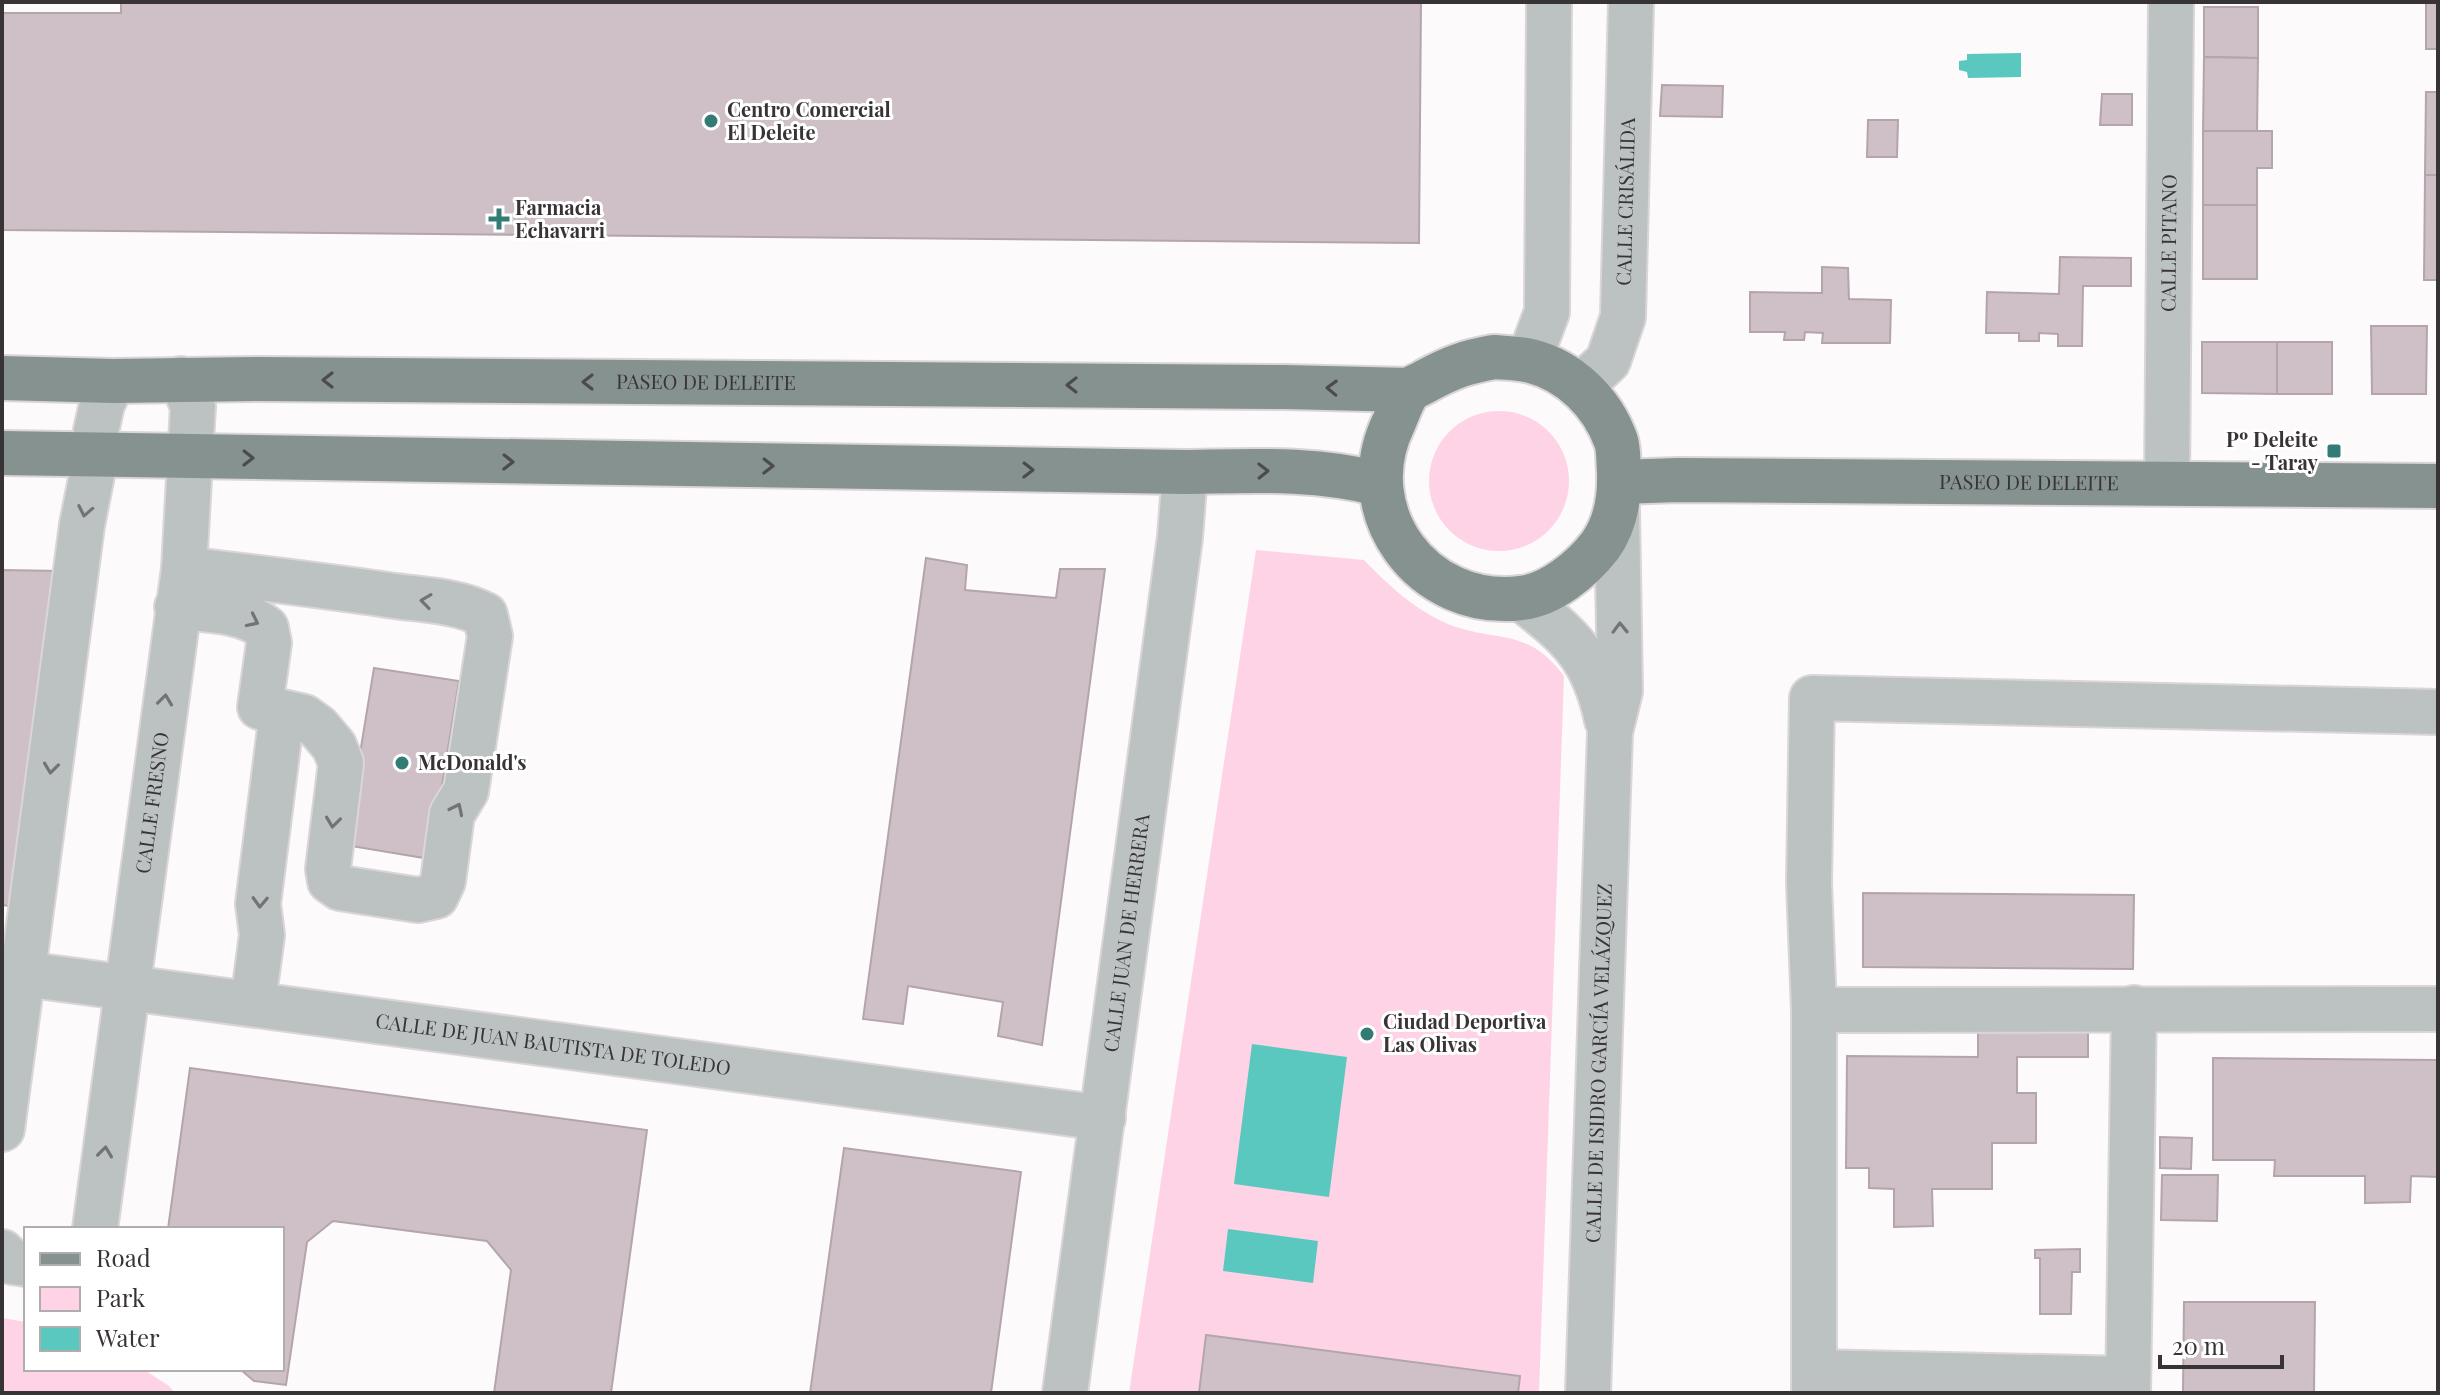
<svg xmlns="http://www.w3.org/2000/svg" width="2440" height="1395" font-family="'Playfair Display',serif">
<rect width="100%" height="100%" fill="#fdfafc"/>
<g fill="#fed3e6">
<circle cx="1499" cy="481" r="70"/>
<path d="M1256,550l108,10c24,25 51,50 84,64 47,19 79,2 116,52l-25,717h-410z"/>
<polygon points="2,1318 26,1322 26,1369 143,1369 169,1386 175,1393 2,1393"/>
</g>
<g fill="#5ac8bf">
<polygon points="2021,53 2021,77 1968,78 1967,72 1959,70 1959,61 1967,60 1967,54"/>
<polygon points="1252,1044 1347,1057 1329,1197 1234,1184"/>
<polygon points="1228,1229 1318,1241 1313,1283 1223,1271"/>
</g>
<g fill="#cec0c6" stroke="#b3a5ab" stroke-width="2">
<polygon points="121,2 1421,2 1419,243 2,230 2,13 121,13"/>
<rect x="2426" y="2" width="12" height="47"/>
<polygon points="2204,7 2258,7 2258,58 2204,57"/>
<polygon points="2204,57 2258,58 2257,131 2203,131"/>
<polygon points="1662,85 1723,86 1722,117 1660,116"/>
<polygon points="2426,92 2438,92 2438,175 2425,175"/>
<polygon points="2102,94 2132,94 2132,125 2100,125"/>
<polygon points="1868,120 1898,120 1897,157 1867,157"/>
<polygon points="2203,131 2272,131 2272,168 2257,168 2257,205 2203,205"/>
<polygon points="2425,175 2438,175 2438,280 2424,280"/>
<rect x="2203" y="205" width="54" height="74"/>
<polygon points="2060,257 2131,258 2131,286 2083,286 2082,346 2058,346 2058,334 2039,333 2039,341 2019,341 2019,333 1986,333 1987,292 2059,294"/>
<polygon points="1822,267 1848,268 1849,299 1891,300 1890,343 1822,343 1823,333 1805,332 1804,340 1784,340 1785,332 1750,332 1750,292 1822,293"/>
<polygon points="2371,326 2427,326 2426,394 2372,394"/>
<polygon points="2202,342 2277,342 2277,394 2202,393"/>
<rect x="2277" y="342" width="55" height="52"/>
<polygon points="926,558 967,565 965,590 1056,598 1060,569 1105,569 1042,1045 998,1036 1003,1002 908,986 903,1024 863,1019"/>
<polygon points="2,570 61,571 15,907 2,905"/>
<polygon points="374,668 459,681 430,859 345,845"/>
<polygon points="1863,893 2134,895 2133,969 1863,967"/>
<polygon points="1978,1013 2088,1027 2088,1057 2017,1057 2017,1093 2036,1093 2036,1143 1992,1143 1992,1189 1932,1189 1933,1226 1894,1227 1894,1189 1869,1188 1869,1168 1846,1168 1847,1056 1978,1057"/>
<polygon points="2213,1058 2438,1060 2438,1177 2411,1176 2410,1202 2365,1203 2365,1176 2274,1176 2275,1160 2213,1160"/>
<polygon points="190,1068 647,1130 611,1393 494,1393 511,1270 487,1241 333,1221 307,1242 286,1385 254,1381 240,1369 282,1369 282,1229 168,1229"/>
<polygon points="2160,1137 2192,1138 2191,1169 2160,1168"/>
<polygon points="844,1148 1021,1172 991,1393 810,1393"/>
<polygon points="2162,1175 2218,1175 2217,1221 2161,1220"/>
<polygon points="2080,1249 2080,1272 2072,1272 2071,1314 2040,1314 2040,1258 2035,1258 2035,1250"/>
<polygon points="2184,1302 2315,1302 2314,1393 2183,1393"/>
<polygon points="1206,1335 1520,1376 1518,1393 1199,1393"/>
</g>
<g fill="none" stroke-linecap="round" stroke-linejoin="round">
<g stroke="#dad6d8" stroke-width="48">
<g id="minor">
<polyline points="1529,360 1547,312 1549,2"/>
<path id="s1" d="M1580,387l28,-26 15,-44 8,-315"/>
<path id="s2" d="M2167,483l4,-481"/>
<path d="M1522,599c49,38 72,58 85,121"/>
<path d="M177,607c30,3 64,2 89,21l3,15 -9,64 44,10 14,10 16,19 7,17 -13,106 2,12 10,7 78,12 18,-4 7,-15 9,-67 14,-23 24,-155 -5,-21c-28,-15 -65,-15 -97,-20 -68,-10 -136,-18 -204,-26"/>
<path id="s3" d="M2,971l1101,147"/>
<polyline points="253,1002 262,935 258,904 282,713"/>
<polyline points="1814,1010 2438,1009"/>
<polyline points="2,1129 82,525 96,454 96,431 102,404 113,381"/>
<path id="s4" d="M95,1229l89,-660 9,-163 -12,-27"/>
<polyline points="2,1252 12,1262 26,1264"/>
<polyline points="1815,1372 2128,1379"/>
<path id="s5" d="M1065,1393l115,-856 5,-65"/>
<path id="s6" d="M1588,1393l22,-661 10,-41 -3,-180"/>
<polyline points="1814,1393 1814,1010 1809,883 1812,698 2438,712"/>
<polyline points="2128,1393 2134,1008"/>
</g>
</g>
<g stroke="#dad6d8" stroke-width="48">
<g id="major">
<path d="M1494,357c12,1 25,1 37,4 39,10 71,41 85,80 3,9 2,20 3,30 1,26 -3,53 -19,75 -18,23 -49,49 -79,52 -99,12 -171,-87 -127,-176 4,-9 9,-25 16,-32 4,-4 12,-6 16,-9 26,-14 40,-19 68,-24z"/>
<path id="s7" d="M2,378l111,3 146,-2 1025,8 126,3"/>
<path d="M2,453l1183,19c65,-1 130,-5 194,12"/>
<path id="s8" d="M1619,482l59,-2 760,6"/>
</g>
</g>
<use href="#minor" stroke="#bbc2c1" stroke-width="44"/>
<use href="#major" stroke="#859290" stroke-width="44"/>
</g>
<defs><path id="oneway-chevron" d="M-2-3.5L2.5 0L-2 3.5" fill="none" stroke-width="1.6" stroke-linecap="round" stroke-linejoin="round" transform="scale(2)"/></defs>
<g stroke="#4b4b4c">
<use href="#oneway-chevron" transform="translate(328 380) rotate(-180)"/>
<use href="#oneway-chevron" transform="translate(588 382) rotate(-180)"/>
<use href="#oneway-chevron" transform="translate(1072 385) rotate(-180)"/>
<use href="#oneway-chevron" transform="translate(1332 388) rotate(-178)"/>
<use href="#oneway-chevron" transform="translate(248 458) rotate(1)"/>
<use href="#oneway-chevron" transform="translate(508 462) rotate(1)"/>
<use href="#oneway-chevron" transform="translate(768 466) rotate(1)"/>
<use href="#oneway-chevron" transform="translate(1028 470) rotate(1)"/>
<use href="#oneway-chevron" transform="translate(1263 471) rotate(-1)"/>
</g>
<g stroke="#737374">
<use href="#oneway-chevron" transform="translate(85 511) rotate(101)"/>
<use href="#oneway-chevron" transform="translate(426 601) rotate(-172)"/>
<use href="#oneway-chevron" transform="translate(253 621) rotate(26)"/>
<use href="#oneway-chevron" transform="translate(1620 628) rotate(-91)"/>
<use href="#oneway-chevron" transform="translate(165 700) rotate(-83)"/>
<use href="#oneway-chevron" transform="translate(51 768) rotate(97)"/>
<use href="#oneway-chevron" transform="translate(457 809) rotate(-64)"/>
<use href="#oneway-chevron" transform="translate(333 822) rotate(97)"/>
<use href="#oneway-chevron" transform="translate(260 902) rotate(92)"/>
<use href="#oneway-chevron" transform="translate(105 1152) rotate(-83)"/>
</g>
<g fill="#337b75" stroke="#fff" stroke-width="3">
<circle cx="711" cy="121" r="8"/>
<path d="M495 207h8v8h8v8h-8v8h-8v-8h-8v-8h8z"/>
<rect x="2326" y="443" width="16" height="16" rx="4"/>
<circle cx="402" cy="763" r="8"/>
<circle cx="1367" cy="1034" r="8"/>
</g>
<g text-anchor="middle" stroke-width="6" stroke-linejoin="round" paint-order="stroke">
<g font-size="20" font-weight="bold" fill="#383335" stroke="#fff" text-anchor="start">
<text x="727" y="117">Centro Comercial<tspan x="727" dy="23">El Deleite</tspan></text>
<text x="515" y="215">Farmacia<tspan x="515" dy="23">Echavarri</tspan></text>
<text x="2318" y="447" text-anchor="end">Pº Deleite<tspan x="2318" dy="23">- Taray</tspan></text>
<text x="418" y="770">McDonald's</text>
<text x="1383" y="1029">Ciudad Deportiva<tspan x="1383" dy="23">Las Olivas</tspan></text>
</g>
<g font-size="20" fill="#383335" stroke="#fff">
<text dy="7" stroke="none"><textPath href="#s1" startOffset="200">CALLE CRISÁLIDA</textPath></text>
<text dy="7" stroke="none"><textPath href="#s2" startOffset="240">CALLE PITANO</textPath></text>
<text dy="7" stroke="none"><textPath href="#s7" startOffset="704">PASEO DE DELEITE</textPath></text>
<text dy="7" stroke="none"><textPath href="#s8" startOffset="410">PASEO DE DELEITE</textPath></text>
<text dy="7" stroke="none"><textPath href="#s4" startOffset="430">CALLE FRESNO</textPath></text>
<text dy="7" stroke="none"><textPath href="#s5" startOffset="464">CALLE JUAN DE HERRERA</textPath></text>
<text dy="7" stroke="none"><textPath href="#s3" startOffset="556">CALLE DE JUAN BAUTISTA DE TOLEDO</textPath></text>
<text dy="7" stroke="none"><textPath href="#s6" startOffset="330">CALLE DE ISIDRO GARCÍA VELÁZQUEZ</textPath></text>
</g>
</g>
<rect width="2440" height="1395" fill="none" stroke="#383335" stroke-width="8"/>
<rect x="24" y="1227" width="260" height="144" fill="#ffffff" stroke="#afadae" stroke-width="2"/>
<rect x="40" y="1253" width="40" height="12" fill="#859290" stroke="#afadae" stroke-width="2"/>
<text x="96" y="1267" font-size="24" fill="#383335">Road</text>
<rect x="40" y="1287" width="40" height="24" fill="#fed3e6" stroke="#afadae" stroke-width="2"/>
<text x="96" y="1307" font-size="24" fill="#383335">Park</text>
<rect x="40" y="1327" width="40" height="24" fill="#5ac8bf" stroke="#afadae" stroke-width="2"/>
<text x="96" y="1347" font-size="24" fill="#383335">Water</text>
<path d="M2160 1355v12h122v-12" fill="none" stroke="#383335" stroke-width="4"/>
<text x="2172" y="1355" font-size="24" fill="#383335" stroke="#ffffff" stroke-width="6" paint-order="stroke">20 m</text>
</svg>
